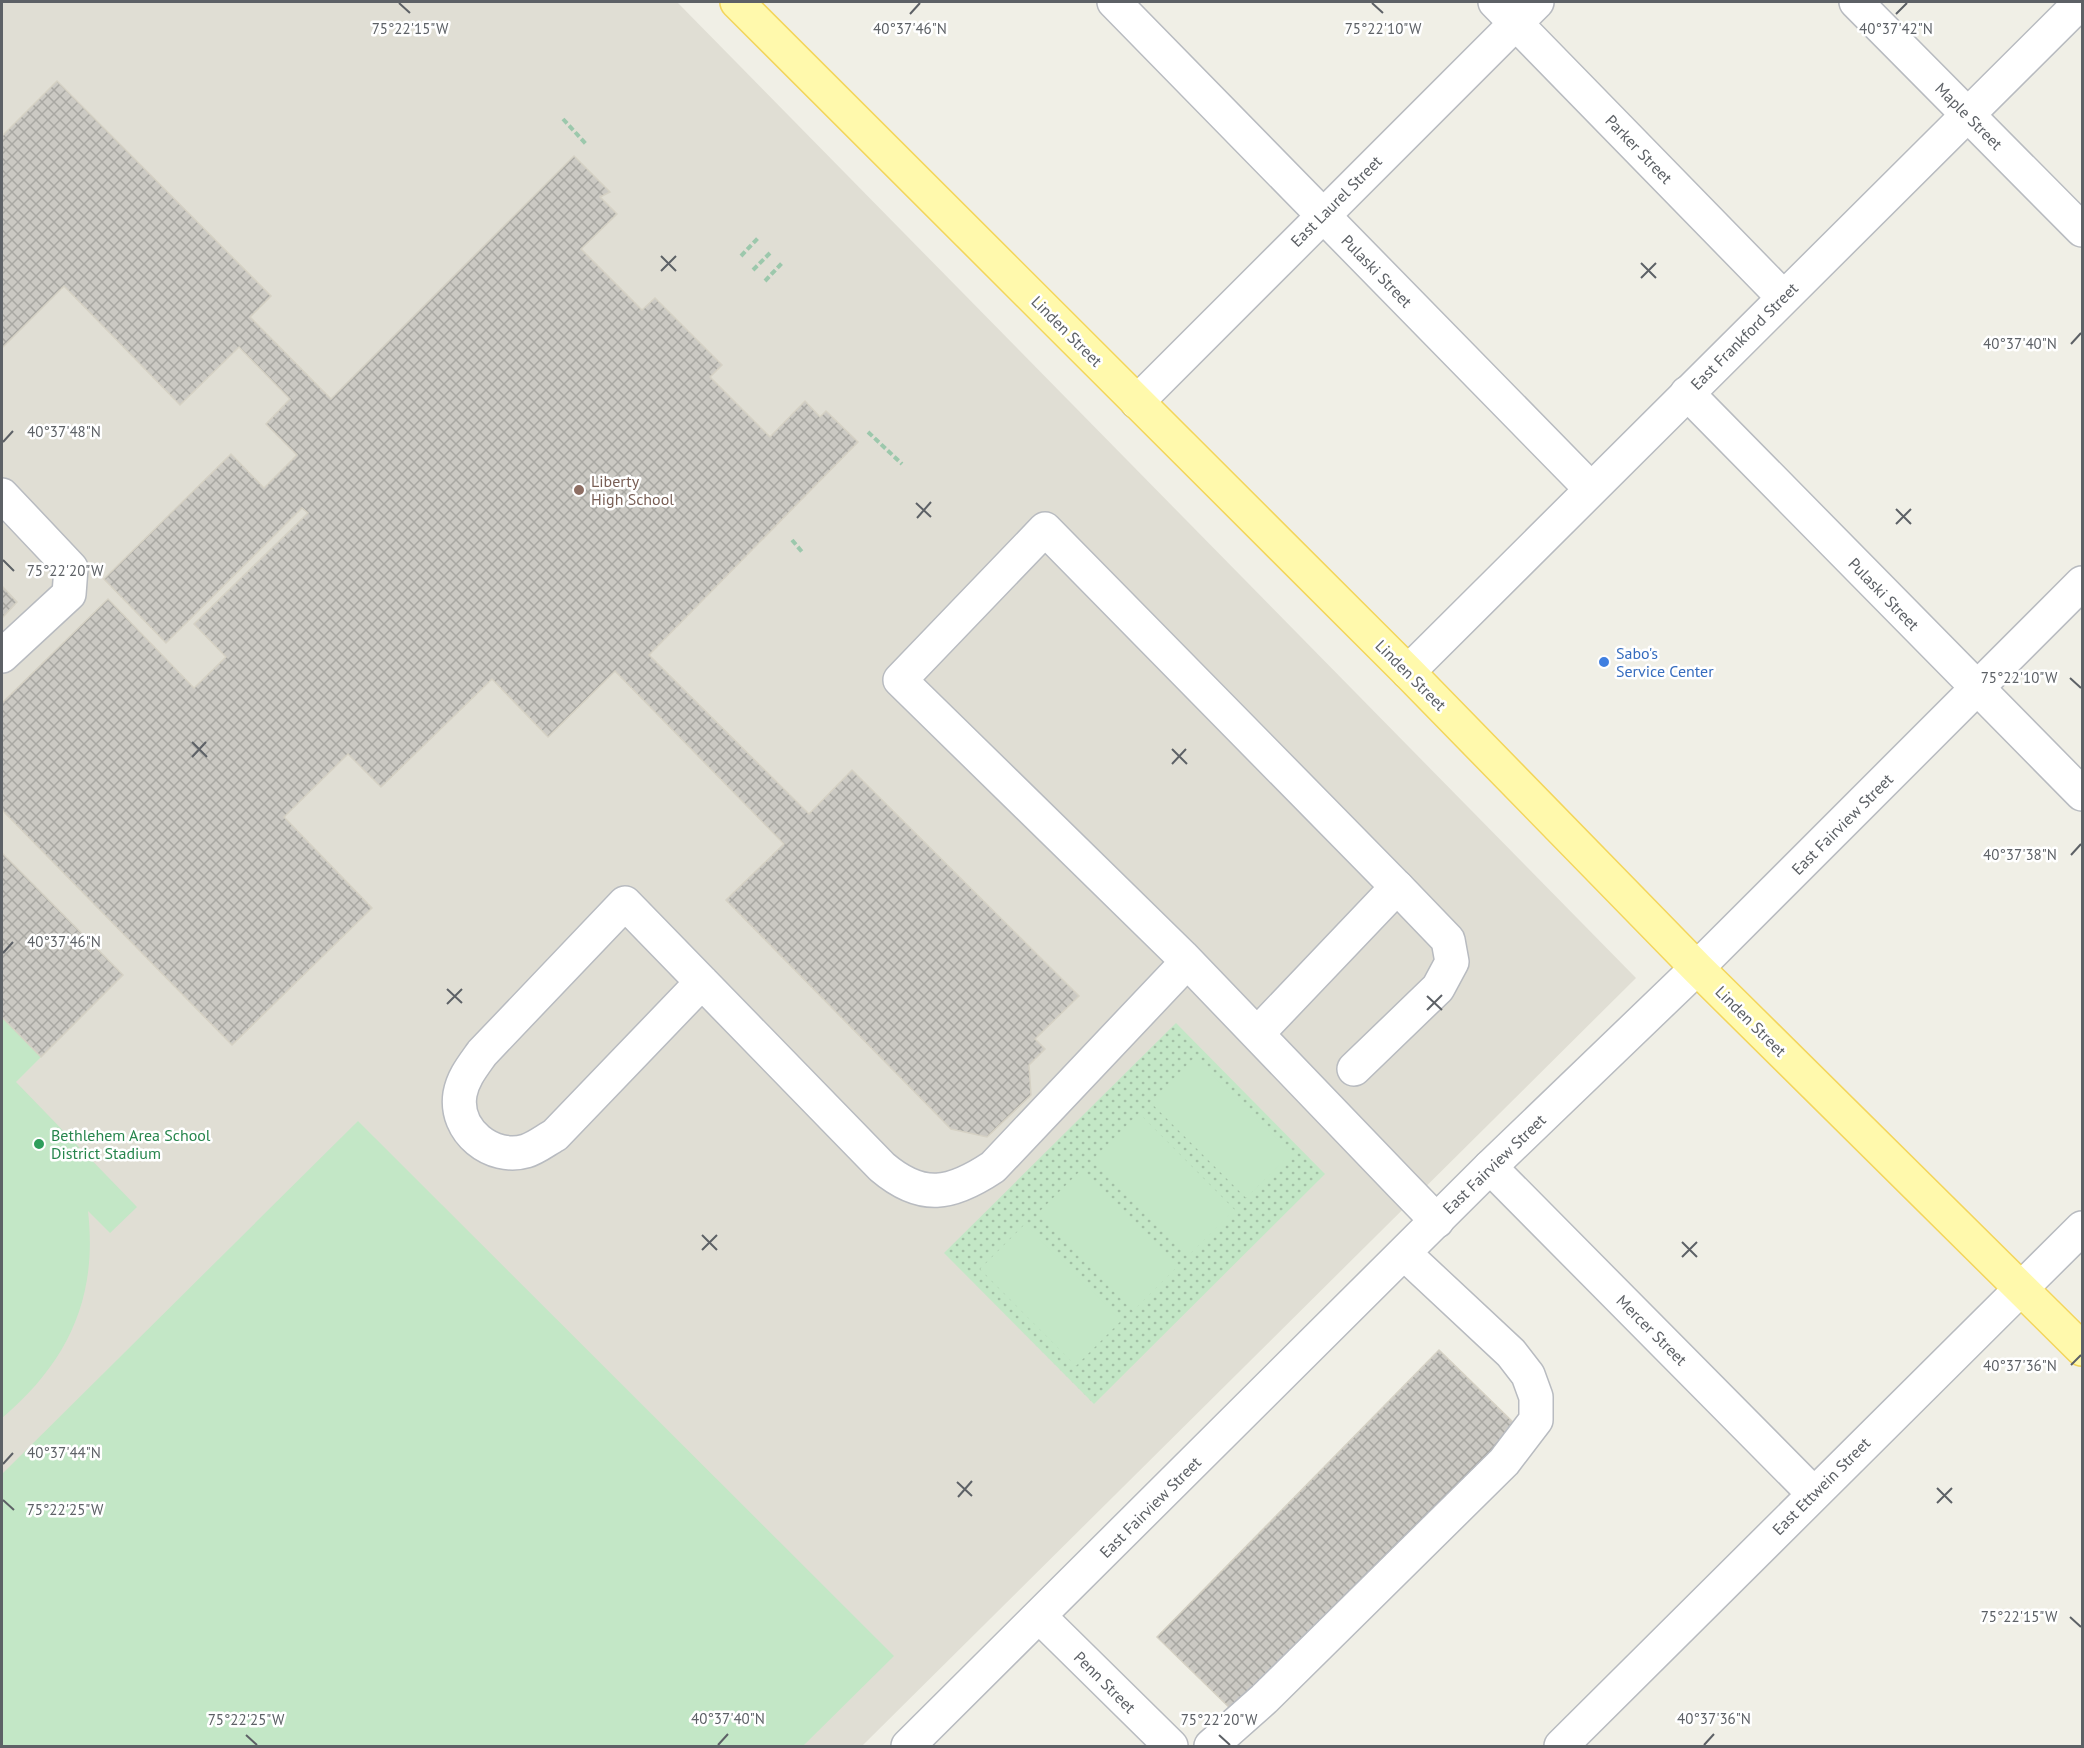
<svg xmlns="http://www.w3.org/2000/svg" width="2084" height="1748" font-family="'PT Sans',sans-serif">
<defs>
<pattern id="grass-dots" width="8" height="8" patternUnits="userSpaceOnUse" patternTransform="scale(1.5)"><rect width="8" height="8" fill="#c3e7c6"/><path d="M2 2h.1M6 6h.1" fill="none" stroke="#a2bfa5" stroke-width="1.8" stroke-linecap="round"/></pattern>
<pattern id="building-cross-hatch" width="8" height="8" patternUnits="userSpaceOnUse" patternTransform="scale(1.5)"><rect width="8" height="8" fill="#cbc9c3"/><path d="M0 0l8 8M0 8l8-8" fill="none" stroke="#a8a7a2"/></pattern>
</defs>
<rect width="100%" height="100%" fill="#f0efe6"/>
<polygon fill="#e0ded4" points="2,2 677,2 1636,978 862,1746 2,1746"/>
<polygon fill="url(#grass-dots)" points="1176,1023 1325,1174 1094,1404 944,1253"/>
<g fill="#c3e7c6">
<path d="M2,853l121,122 -107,107 121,125 -27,26 -22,-22c10,87 -20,151 -86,207z"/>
<polygon points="1195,1057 1291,1154 1246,1198 1150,1102"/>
<polygon points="1139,1113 1235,1210 1190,1254 1094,1158"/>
<polygon points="358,1121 894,1656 803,1746 2,1746 2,1474"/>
<polygon points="1082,1169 1178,1266 1133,1311 1037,1214"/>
<polygon points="1025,1224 1121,1321 1076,1366 980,1269"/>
</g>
<g fill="url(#building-cross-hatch)" stroke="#d5d1c4" stroke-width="1.5">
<polygon points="57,81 271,296 250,317 331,399 574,156 610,192 600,197 617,214 581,249 642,310 655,298 722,365 710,377 770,437 805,401 820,417 826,411 858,442 649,655 809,814 852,770 1079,996 1035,1039 1045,1049 1029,1065 1031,1095 987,1137 951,1129 726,900 784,844 615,671 548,737 492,679 381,787 348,754 284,817 372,908 232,1045 2,810 2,703 108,599 194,688 226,657 194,624 308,513 302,508 166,643 104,579 231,454 264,488 297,455 266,424 290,399 239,347 180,405 64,286 2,348 2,136"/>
<polygon points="2,586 17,602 2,618"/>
<polygon points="2,853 123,975 41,1057 2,1017"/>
<polygon points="1439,1350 1518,1427 1236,1714 1157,1637"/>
</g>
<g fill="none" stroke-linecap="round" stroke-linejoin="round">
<g stroke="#b8bbc0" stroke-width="36">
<g id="minor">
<polyline points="1114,2 1591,489"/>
<polyline points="1495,2 1783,297"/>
<polyline points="1856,2 2082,230"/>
<polyline points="1687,393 2082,794"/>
<polyline points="1137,402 1537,2"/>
<polyline points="2,495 71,568 69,594 2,656"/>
<polyline points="1408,672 2081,2"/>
<path d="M702,982l-147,153c-9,5 -19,13 -29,16 -34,10 -72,-20 -66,-57 3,-16 12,-27 22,-41l143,-150 257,264c40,34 69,28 111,0l194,-205"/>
<polyline points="1257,1034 1397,887 1045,529 900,680 1182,956 1402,1185 1437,1221"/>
<polyline points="1354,1069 1438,988 1452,962 1448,940 1397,887"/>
<polyline points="1490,1167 1813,1493"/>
<polyline points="1040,1617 1171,1746"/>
<polyline points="908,1746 1490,1167 1697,968 2082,583"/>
<polyline points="1211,1746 1264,1699 1504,1462 1536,1420 1536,1397 1528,1375 1511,1353 1405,1254"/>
<polyline points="1561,1746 2082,1228"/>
</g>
</g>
<g stroke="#f3d55c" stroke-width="36">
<polyline id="major" points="737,2 1408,672 1697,968 2082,1349"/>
</g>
<g stroke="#9cc8ac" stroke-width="4" stroke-dasharray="6 3" stroke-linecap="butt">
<polyline points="563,119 586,144"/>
<polyline points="741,256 759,237"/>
<polyline points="753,270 772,251"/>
<polyline points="765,281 783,262"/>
<polyline points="868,432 902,464"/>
<polyline points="792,540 803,553"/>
</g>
<use href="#minor" stroke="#fff" stroke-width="33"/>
<use href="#major" stroke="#fff9ac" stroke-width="33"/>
</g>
<path fill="none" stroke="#5d6166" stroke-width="2" d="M399,3l11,10M1372,3l11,10M910,14l10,-11M1896,14l11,-11M661,256l15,15M1641,263l15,15M661,271l15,-15M1641,278l15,-15M2071,344l10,-11M3,442l10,-11M916,503l15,14M1896,509l15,15M917,518l14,-16M1896,524l15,-15M3,560l11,11M2070,678l11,10M192,742l15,15M1172,749l15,15M192,757l14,-15M1172,764l14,-15M2071,855l10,-11M3,953l10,-11M447,989l15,14M1427,996l15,14M447,1004l15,-15M1427,1010l15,-15M702,1235l15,15M1682,1242l15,15M702,1250l15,-15M1682,1257l15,-15M2071,1365l10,-10M3,1464l10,-11M957,1482l15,14M1937,1488l15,15M958,1497l14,-16M3,1500l11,10M1937,1503l15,-15M2070,1617l11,10M246,1735l11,10M1219,1735l11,10M718,1745l10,-11M1704,1745l10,-11"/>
<circle fill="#8d6e63" stroke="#fff" stroke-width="2" cx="579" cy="490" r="6"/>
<circle fill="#3f7fe0" stroke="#fff" stroke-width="2" cx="1604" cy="662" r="6"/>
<circle fill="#2e9e5b" stroke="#fff" stroke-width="2" cx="39" cy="1144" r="6"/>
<g text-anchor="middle" stroke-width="5" stroke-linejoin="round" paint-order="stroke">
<g font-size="16" fill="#5d6166" stroke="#fff">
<text transform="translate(1969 116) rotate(45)" y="6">Maple Street</text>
<text transform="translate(1639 149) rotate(46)" y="6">Parker Street</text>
<text transform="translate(1336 201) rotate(-45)" y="6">East Laurel Street</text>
<text transform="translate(1377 271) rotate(46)" y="6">Pulaski Street</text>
<text transform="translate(1067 331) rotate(45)" y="6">Linden Street</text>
<text transform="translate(1744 336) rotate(-45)" y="6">East Frankford Street</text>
<text transform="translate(1884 594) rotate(46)" y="6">Pulaski Street</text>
<text transform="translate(1411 675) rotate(45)" y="6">Linden Street</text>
<text transform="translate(1842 824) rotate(-45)" y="6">East Fairview Street</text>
<text transform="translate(1751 1021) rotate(45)" y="6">Linden Street</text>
<text transform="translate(1494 1164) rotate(-44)" y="6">East Fairview Street</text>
<text transform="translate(1652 1330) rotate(45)" y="6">Mercer Street</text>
<text transform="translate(1821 1486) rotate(-45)" y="6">East Ettwein Street</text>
<text transform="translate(1150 1507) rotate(-45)" y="6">East Fairview Street</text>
<text transform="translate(1105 1682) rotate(45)" y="6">Penn Street</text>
</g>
<g font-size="16" fill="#785e54" stroke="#fff" text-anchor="start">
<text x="591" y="487">Liberty<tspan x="591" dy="18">High School</tspan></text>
</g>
<g font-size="16" fill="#366cbe" stroke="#fff" text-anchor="start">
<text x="1616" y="659">Sabo's<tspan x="1616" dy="18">Service Center</tspan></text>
</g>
<g font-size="16" fill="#27864d" stroke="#fff" text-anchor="start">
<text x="51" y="1141">Bethlehem Area School<tspan x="51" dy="18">District Stadium</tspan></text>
</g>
</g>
<g font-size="15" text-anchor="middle" fill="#5d6166" stroke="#fff" stroke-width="5" stroke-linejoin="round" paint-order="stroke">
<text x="410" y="34">75°22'15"W</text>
<text x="1383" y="34">75°22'10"W</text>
<text x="910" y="34">40°37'46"N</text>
<text x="1896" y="34">40°37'42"N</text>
<text x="2020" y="349">40°37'40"N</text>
<text x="64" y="437">40°37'48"N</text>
<text x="65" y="576">75°22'20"W</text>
<text x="2019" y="683">75°22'10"W</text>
<text x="2020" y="860">40°37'38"N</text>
<text x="64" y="947">40°37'46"N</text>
<text x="2020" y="1371">40°37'36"N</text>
<text x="64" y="1458">40°37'44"N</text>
<text x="65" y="1515">75°22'25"W</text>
<text x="2019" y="1622">75°22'15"W</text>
<text x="728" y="1724">40°37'40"N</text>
<text x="1714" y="1724">40°37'36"N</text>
<text x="246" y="1725">75°22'25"W</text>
<text x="1219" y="1725">75°22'20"W</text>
</g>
<rect width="2084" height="1748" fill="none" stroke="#5d6166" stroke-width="6"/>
</svg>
